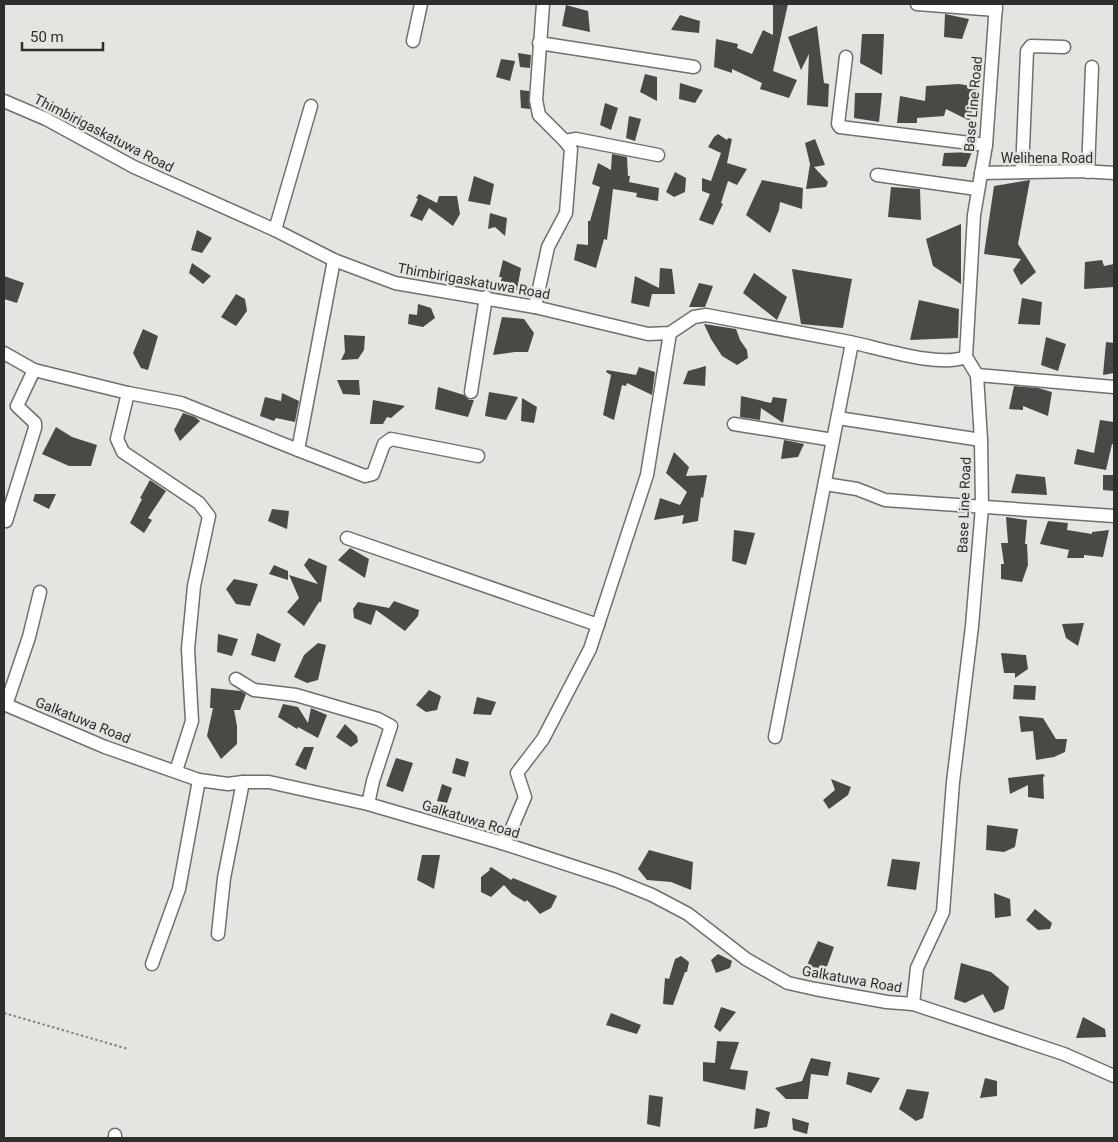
<svg xmlns="http://www.w3.org/2000/svg" width="1118" height="1142" font-family="Roboto,sans-serif">
<rect width="100%" height="100%" fill="#e6e4e1"/>
<g fill="#4b4946">
<polygon points="773,4 788,4 773,71 797,80 789,98 760,89 762,83 732,69 732,73 714,67 716,39 738,44 737,48 752,54 763,30 773,35"/>
<polygon points="566,5 588,11 590,32 562,26"/>
<polygon points="945,14 969,19 962,39 944,37"/>
<polygon points="680,15 700,21 699,33 671,30"/>
<polygon points="817,26 824,83 829,84 828,107 807,105 809,54 801,70 788,37"/>
<polygon points="862,34 884,34 882,75 860,63"/>
<polygon points="518,53 531,55 530,68 520,67"/>
<polygon points="501,59 515,61 510,81 496,77"/>
<polygon points="645,74 657,77 657,101 640,92"/>
<polygon points="680,83 703,90 695,103 679,99"/>
<polygon points="959,84 978,87 970,121 946,109 944,116 917,118 917,123 897,123 900,96 925,101 926,86"/>
<polygon points="520,90 529,91 530,109 521,108"/>
<polygon points="855,93 882,93 879,122 854,118"/>
<polygon points="605,103 618,108 611,130 600,125"/>
<polygon points="629,116 641,119 635,141 626,138"/>
<polygon points="718,134 727,140 728,138 732,139 727,163 747,169 737,185 728,181 721,203 723,204 713,225 699,220 710,194 702,191 702,178 711,181 721,153 708,147 714,137"/>
<polygon points="815,139 825,165 814,167 828,182 826,187 806,189 810,164 805,143"/>
<polygon points="972,152 966,167 942,166 944,153"/>
<polygon points="612,154 627,157 628,176 630,176 629,182 659,188 658,201 636,197 637,193 613,189 607,240 604,239 596,268 574,260 577,244 588,245 588,221 590,221 600,187 592,184 598,163 611,170"/>
<polygon points="675,172 686,178 685,192 674,197 666,192"/>
<polygon points="474,176 494,184 490,205 468,201"/>
<polygon points="762,180 803,188 802,209 780,202 779,210 770,233 746,215"/>
<polygon points="1030,180 1018,244 1036,272 1021,285 1013,270 1021,259 984,254 994,186"/>
<polygon points="891,187 920,189 921,220 888,217"/>
<polygon points="419,194 437,203 439,196 457,196 460,214 453,226 429,208 422,221 410,216 418,199 416,198"/>
<polygon points="490,213 507,218 505,236 495,227 488,229"/>
<polygon points="961,224 961,284 933,266 926,239"/>
<polygon points="197,230 212,238 202,253 191,250"/>
<polygon points="503,260 521,268 517,290 499,288 502,277 499,277"/>
<polygon points="1102,260 1104,266 1114,264 1114,287 1084,289 1085,262"/>
<polygon points="192,263 211,276 203,284 189,273"/>
<polygon points="660,268 672,269 675,294 652,294 649,307 631,303 635,276 659,288"/>
<polygon points="792,269 852,279 843,328 801,324"/>
<polygon points="754,273 787,297 777,320 743,293"/>
<polygon points="4,276 24,283 17,303 4,299"/>
<polygon points="699,283 713,286 705,307 689,307"/>
<polygon points="236,294 245,299 247,311 236,326 221,317"/>
<polygon points="1022,298 1042,302 1040,325 1018,324"/>
<polygon points="919,300 959,309 958,338 910,340"/>
<polygon points="418,304 431,308 435,318 423,327 408,324 409,314 417,315"/>
<polygon points="502,317 524,319 534,333 528,352 515,352 493,355"/>
<polygon points="704,324 736,329 740,340 747,350 748,358 737,365 722,356 711,339"/>
<polygon points="143,329 158,336 148,370 141,368 133,353"/>
<polygon points="344,335 365,336 364,350 358,359 341,360 345,352"/>
<polygon points="1046,337 1066,344 1058,371 1041,365"/>
<polygon points="1106,342 1114,343 1114,373 1103,375"/>
<polygon points="706,366 705,386 683,384 688,371"/>
<polygon points="639,367 655,372 652,395 627,383 626,386 622,385 614,420 603,415 611,375 606,372 607,370 636,375"/>
<polygon points="337,380 359,380 360,395 343,394"/>
<polygon points="1014,386 1038,388 1052,392 1048,416 1023,406 1023,410 1009,409"/>
<polygon points="438,387 464,395 469,400 474,400 468,417 435,409"/>
<polygon points="489,392 518,397 506,420 485,416"/>
<polygon points="282,393 299,401 295,422 276,418 274,421 260,416 265,397 281,401"/>
<polygon points="741,396 771,403 773,397 787,399 783,423 761,408 760,420 740,417"/>
<polygon points="522,398 537,407 534,423 521,421"/>
<polygon points="373,400 405,406 391,418 387,417 383,424 370,424"/>
<polygon points="183,413 195,417 200,421 180,441 174,430"/>
<polygon points="1100,420 1114,422 1114,445 1112,444 1106,470 1074,464 1077,449 1094,453"/>
<polygon points="56,427 72,437 97,445 91,466 69,466 42,454"/>
<polygon points="784,440 804,444 798,457 781,459"/>
<polygon points="674,452 689,467 686,476 707,475 703,498 701,497 698,521 682,524 684,515 654,520 660,498 680,505 687,492 666,473"/>
<polygon points="1016,474 1045,477 1047,495 1011,493"/>
<polygon points="1103,475 1114,475 1114,491 1103,490"/>
<polygon points="150,480 166,491 148,518 152,520 144,533 130,523 142,499 140,498"/>
<polygon points="35,494 56,494 49,509 33,501"/>
<polygon points="272,509 289,511 287,529 268,521"/>
<polygon points="1006,517 1027,520 1025,544 1027,544 1028,565 1022,582 1001,579 1001,564 1004,564 1001,543 1008,543"/>
<polygon points="1048,521 1068,523 1067,530 1092,534 1092,532 1109,530 1103,557 1084,555 1084,558 1067,558 1069,550 1040,544"/>
<polygon points="734,530 755,533 746,565 732,561"/>
<polygon points="350,548 369,559 365,578 338,560"/>
<polygon points="309,558 327,566 321,602 319,602 304,626 287,612 299,598 289,575 318,584 304,565"/>
<polygon points="274,565 288,571 288,580 269,574"/>
<polygon points="234,579 258,584 250,606 236,604 226,589"/>
<polygon points="394,601 419,610 418,616 405,631 376,610 371,625 354,618 353,609 358,602 389,608"/>
<polygon points="1084,623 1078,646 1066,638 1062,624"/>
<polygon points="257,633 281,644 275,662 251,655"/>
<polygon points="218,634 238,639 232,656 217,652"/>
<polygon points="318,643 326,645 318,680 307,683 294,677 304,655"/>
<polygon points="1001,653 1026,655 1028,669 1015,678 1015,673 1004,673"/>
<polygon points="1014,685 1036,686 1035,700 1013,699"/>
<polygon points="211,688 241,691 246,694 240,710 234,710 237,726 237,744 221,759 207,736 213,708 210,708"/>
<polygon points="429,690 441,696 437,710 426,712 416,705"/>
<polygon points="477,697 496,702 491,715 473,714"/>
<polygon points="283,704 298,707 308,723 311,708 327,715 318,738 298,727 297,729 278,717"/>
<polygon points="1019,716 1043,718 1056,739 1067,739 1065,752 1054,757 1036,760 1033,731 1021,732"/>
<polygon points="345,724 357,736 358,742 351,747 336,737"/>
<polygon points="304,747 314,747 306,770 295,765"/>
<polygon points="396,758 413,763 403,792 386,786"/>
<polygon points="456,758 469,762 465,777 452,773"/>
<polygon points="1043,774 1045,776 1043,777 1044,799 1028,797 1028,785 1010,794 1008,778"/>
<polygon points="831,779 851,787 848,795 829,809 823,800 835,790"/>
<polygon points="442,784 452,788 447,803 437,801"/>
<polygon points="987,825 1018,829 1015,847 1004,852 986,850"/>
<polygon points="649,850 693,862 691,890 671,882 647,880 638,869"/>
<polygon points="422,855 440,855 434,889 417,880"/>
<polygon points="892,859 920,862 916,890 887,886"/>
<polygon points="491,867 511,880 513,878 557,896 551,908 540,914 527,900 525,902 512,894 504,885 491,897 481,892 481,877 490,870 489,869"/>
<polygon points="994,893 1010,899 1011,916 995,918"/>
<polygon points="1035,909 1052,923 1050,929 1038,930 1026,920"/>
<polygon points="818,941 834,947 825,972 807,965"/>
<polygon points="718,954 732,961 730,968 716,973 711,960"/>
<polygon points="681,956 689,962 687,972 685,972 673,1005 663,1004 665,978 669,979 675,959"/>
<polygon points="961,963 991,972 1009,987 1004,1009 994,1013 983,994 965,1003 954,999"/>
<polygon points="721,1007 736,1012 720,1032 714,1027"/>
<polygon points="611,1013 641,1025 637,1034 606,1025"/>
<polygon points="1083,1017 1105,1029 1106,1037 1076,1038"/>
<polygon points="717,1041 739,1042 730,1069 748,1071 745,1090 703,1081 703,1062 715,1063"/>
<polygon points="811,1058 831,1062 828,1076 811,1074 808,1099 786,1099 775,1088 802,1081"/>
<polygon points="848,1072 880,1078 871,1093 846,1084"/>
<polygon points="985,1078 997,1081 997,1096 980,1098"/>
<polygon points="907,1089 929,1092 923,1118 916,1121 899,1109"/>
<polygon points="649,1095 663,1097 660,1127 647,1124"/>
<polygon points="756,1108 770,1112 767,1127 754,1129"/>
<polygon points="792,1118 809,1123 807,1134 793,1130"/>
</g>
<g fill="none" stroke-linecap="round" stroke-linejoin="round">
<g stroke="#716f6d" stroke-width="15">
<g id="minor">
<polyline points="917,4 996,10"/>
<polyline points="413,41 421,4"/>
<polyline points="539,43 694,67"/>
<polyline points="846,57 838,124 840,127 986,145"/>
<path d="M4,101l42,18 88,48 141,63 59,30 61,23 140,24 113,27 22,-1 24,-16 12,-2c48,9 96,18 144,27 30,6 88,26 116,15"/>
<polyline points="565,141 576,139 658,155"/>
<polyline points="1022,172 1027,51 1031,46 1064,47"/>
<polyline points="1088,172 1092,67"/>
<polyline points="981,173 1082,171 1114,173"/>
<polyline points="877,175 977,189"/>
<polyline points="275,230 311,106"/>
<polyline points="535,307 548,247 566,213 571,149 565,141 539,115 536,100 543,4"/>
<polyline points="4,353 34,370 128,393 181,403 298,450 334,260"/>
<polyline points="977,375 1114,387"/>
<polyline points="471,392 486,297"/>
<polyline points="128,393 117,439 123,452 199,503 209,516 194,586 188,649 192,721 176,771"/>
<polyline points="838,418 981,440"/>
<polyline points="734,424 833,440"/>
<polyline points="298,450 365,476 373,474 384,444 391,439 478,456"/>
<polyline points="825,484 857,489 885,500 1114,516"/>
<polyline points="6,521 35,428 35,423 17,406 34,370"/>
<polyline points="347,538 598,625"/>
<polyline points="236,679 254,690 296,695 378,719 391,726 373,781 368,804"/>
<polyline points="4,704 105,747 199,780 228,784 243,782 269,782 368,804 502,843 615,880 652,895 688,914 746,959 788,983 815,989 887,1002 913,1004 1064,1054 1114,1076"/>
<polyline points="6,705 29,637 40,592"/>
<polyline points="775,737 852,343"/>
<polyline points="502,843 511,830 525,797 517,773 543,739 590,649 647,475 670,333"/>
<polyline points="218,934 224,878 243,782"/>
<polyline points="152,964 179,889 199,780"/>
<polyline points="913,1004 917,968 943,912 953,782 972,626 982,507 981,440 977,375 966,357 974,215 986,145 996,4"/>
<polyline points="115,1138 115,1135"/>
</g>
</g>
<polyline stroke="#848381" stroke-width="2" stroke-dasharray="2.5 2.5" stroke-linecap="butt" points="4,1013 128,1049"/>
<use href="#minor" stroke="#fff" stroke-width="12"/>
</g>
<g text-anchor="middle" stroke-width="5" stroke-linejoin="round" paint-order="stroke">
<g font-size="14" fill="#2f2e2d" stroke="#e6e4e1">
<text transform="translate(973 104) rotate(-85)" y="5">Base Line Road</text>
<text transform="translate(104 133) rotate(27)" y="5">Thimbirigaskatuwa Road</text>
<text x="1047" y="163">Welihena Road</text>
<text transform="translate(474 281) rotate(10)" y="5">Thimbirigaskatuwa Road</text>
<text transform="translate(964 505) rotate(-88)" y="5">Base Line Road</text>
<text transform="translate(83 720) rotate(22)" y="5">Galkatuwa Road</text>
<text transform="translate(471 819) rotate(17)" y="5">Galkatuwa Road</text>
<text transform="translate(852 979) rotate(10)" y="5">Galkatuwa Road</text>
</g>
</g>
<rect width="1118" height="1142" fill="none" stroke="#2f2e2d" stroke-width="10"/>
<path d="M22 42v8h81v-8" fill="none" stroke="#2f2e2d" stroke-width="2.5"/>
<text x="30" y="42" font-size="15" fill="#2f2e2d" stroke="#e6e4e1" stroke-width="4" paint-order="stroke">50 m</text>
</svg>
